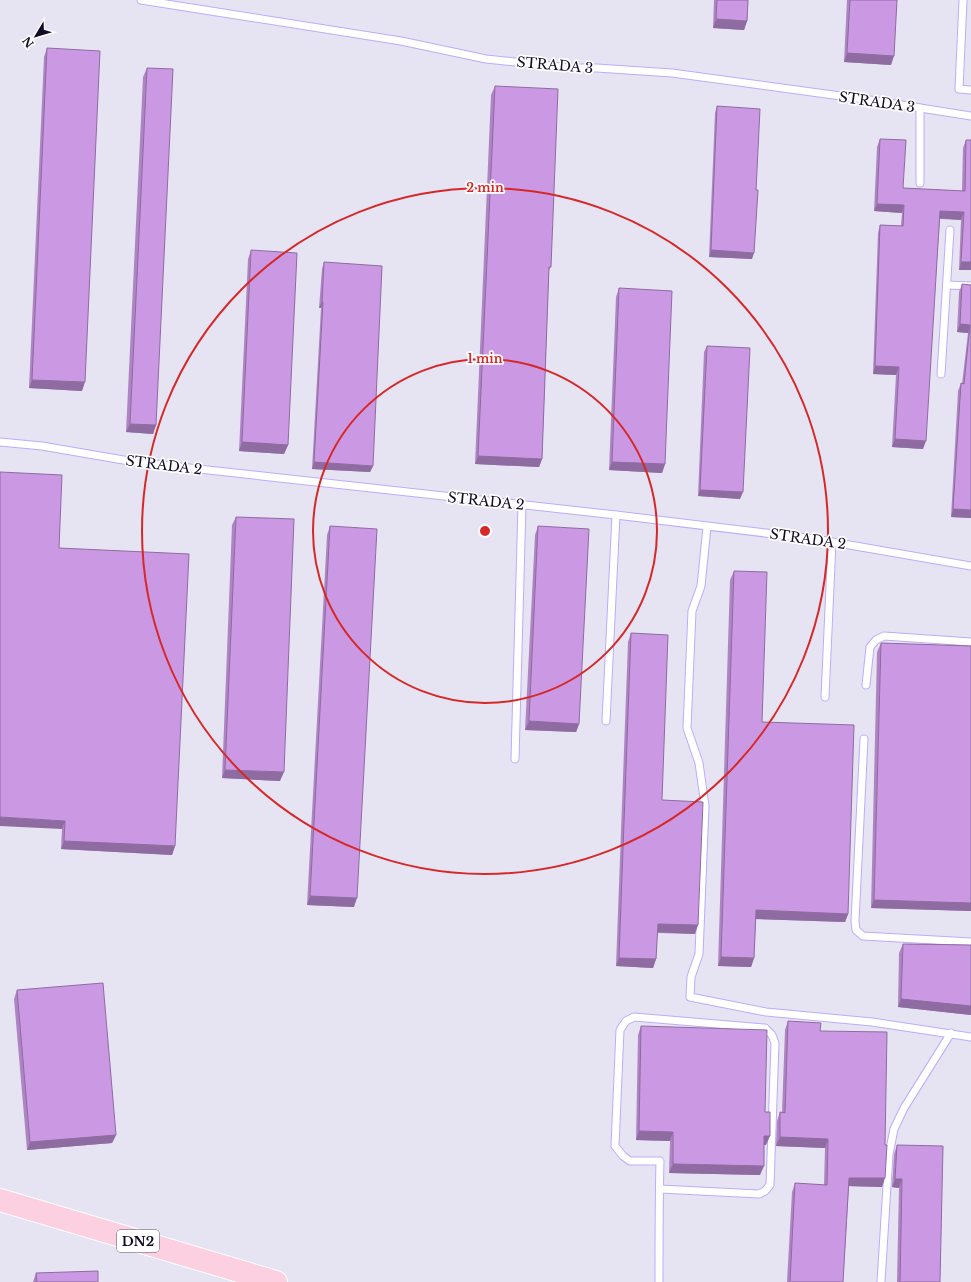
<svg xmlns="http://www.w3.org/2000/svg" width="971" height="1282" font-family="'Libre Baskerville',serif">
<rect width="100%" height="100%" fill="#e6e3f3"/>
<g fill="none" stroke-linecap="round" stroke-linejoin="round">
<g stroke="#beacf9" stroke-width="9">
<g id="service">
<polyline points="141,0 401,41 486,59 571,68 597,68 672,73 870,100 971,116"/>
<polyline points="963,0 959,89 971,90"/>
<polyline points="920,183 920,108"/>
<polyline points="947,285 971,286"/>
<polyline points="941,374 950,230"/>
<polyline points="0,442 42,446 135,462 616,515 815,539 971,566"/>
<polyline points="707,527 701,586 692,611 687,728 699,763 705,806 699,954 691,977 690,997 766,1012 872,1022 971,1037"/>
<polyline points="866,685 870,647 876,640 884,636 971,642"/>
<polyline points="825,697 832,542"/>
<polyline points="606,721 616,515"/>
<polyline points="864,739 855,921 856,930 863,936 971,942"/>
<polyline points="515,759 522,505"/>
<path d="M659,1282c0,-40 0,-81 1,-121h-30l-7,-5 -8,-10 5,-116 6,-9 8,-4 131,11 7,7 3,8 -5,142 -5,6 -6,3 -99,-5"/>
<polyline points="881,1282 889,1154 894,1129 904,1108 951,1033"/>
</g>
</g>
<g stroke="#fff" stroke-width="24">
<polyline id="trunk" points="0,1200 276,1282"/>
</g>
<use href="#service" stroke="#fff" stroke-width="7"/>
<use href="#trunk" stroke="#fcd0e0" stroke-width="22"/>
</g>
<g fill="#af84c4">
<polygon points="714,0 748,0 747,21 744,30 713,28"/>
<polygon points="847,0 897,0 891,65 844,62"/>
<polygon points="47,48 82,391 29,388 44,57"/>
<polygon points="147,68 156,425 153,434 126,432 143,77"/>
<polygon points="495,86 551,267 549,270 542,459 539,467 475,464 491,95"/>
<polygon points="717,106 752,259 709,257 715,113"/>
<polygon points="880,139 903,188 962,191 963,148 966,140 971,270 959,270 961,220 940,219 923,449 892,447 896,375 873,374 878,233 880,225 901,226 902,213 874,211 877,147"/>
<polygon points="251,250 288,445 284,454 239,451 248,259"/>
<polygon points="324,262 373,466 370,472 312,469 321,308 319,308 322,269"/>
<polygon points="962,284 971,285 971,518 951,517 958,391 961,383 962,384 968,333 957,332 959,292"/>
<polygon points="619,288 665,464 662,473 609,470 616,297"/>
<polygon points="707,346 740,499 698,496 704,352"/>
<polygon points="236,517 280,781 222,778 232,525"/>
<polygon points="330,526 354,907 307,905 327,535"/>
<polygon points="538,526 579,724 576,732 525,730 535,535"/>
<polygon points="59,548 175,846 172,855 61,849 62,829"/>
<polygon points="734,571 762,722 848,914 845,922 756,919 754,958 751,967 718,966 730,580"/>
<polygon points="631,633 662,800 695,934 657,933 656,959 653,968 616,966 628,642"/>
<polygon points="881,643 971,646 971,911 871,908 877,652"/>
<polygon points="903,944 971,945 971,1015 898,1007 899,953"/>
<polygon points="17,990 116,1135 112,1143 27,1150 14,999"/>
<polygon points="788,1021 820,1031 882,1187 849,1186 843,1282 787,1282 792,1192 795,1183 824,1185 825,1148 776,1146 777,1121 780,1112 782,1112 785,1030"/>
<polygon points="641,1026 765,1112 766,1145 764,1145 760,1175 669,1173 670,1141 636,1140 638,1035"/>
<polygon points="897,1145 940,1282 897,1282 899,1188 892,1187 894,1154"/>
<polygon points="36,1273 98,1282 33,1282"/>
</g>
<g fill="#8e6ba0">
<polygon points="716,19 747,21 744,30 713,28"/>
<polygon points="847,53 894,56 891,65 844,62"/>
<polygon points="877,204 904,205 902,213 874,211"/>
<polygon points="940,211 964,212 961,220 937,218"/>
<polygon points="711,250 754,253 752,259 709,257"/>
<polygon points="961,262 971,262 971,270 959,270"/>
<polygon points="322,302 323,302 321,308 319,308"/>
<polygon points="960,324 970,325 968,333 957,332"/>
<polygon points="875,366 899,367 896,375 873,374"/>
<polygon points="32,380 85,382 82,391 29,388"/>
<polygon points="130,424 156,425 153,434 126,432"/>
<polygon points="895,439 926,441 923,449 892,447"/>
<polygon points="242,442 288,445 284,454 239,451"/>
<polygon points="478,456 542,459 539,467 475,464"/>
<polygon points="314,462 373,466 370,472 312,469"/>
<polygon points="612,462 665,464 662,473 609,470"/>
<polygon points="700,490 743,492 740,499 698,496"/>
<polygon points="953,509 971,510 971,518 951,517"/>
<polygon points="529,721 579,724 576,732 525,730"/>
<polygon points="225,770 284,772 280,781 222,778"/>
<polygon points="0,817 65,821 62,829 0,826"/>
<polygon points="64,841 175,846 172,855 61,849"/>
<polygon points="310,896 357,898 354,907 307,905"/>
<polygon points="874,900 971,903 971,911 871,908"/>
<polygon points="756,910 848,914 845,922 753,919"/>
<polygon points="658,924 698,925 695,934 654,932"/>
<polygon points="721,957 754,958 751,967 718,966"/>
<polygon points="619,958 656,959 653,968 616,966"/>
<polygon points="901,999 971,1006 971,1015 898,1007"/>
<polygon points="639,1131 673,1132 670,1141 636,1140"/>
<polygon points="116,1135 112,1143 27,1150 30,1142"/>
<polygon points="764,1136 770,1136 766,1145 761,1145"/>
<polygon points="780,1137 828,1139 825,1148 776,1146"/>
<polygon points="673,1164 764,1166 760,1175 669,1173"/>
<polygon points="849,1178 885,1178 882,1187 846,1186"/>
<polygon points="895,1179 902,1179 899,1188 892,1187"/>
</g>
<g fill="#cb99e4" stroke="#8e6ba0">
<polygon points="717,0 748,0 747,21 716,19"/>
<polygon points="850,0 897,0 894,56 847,53"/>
<polygon points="47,48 100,51 85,382 32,380"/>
<polygon points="147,68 173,69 156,425 130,424"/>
<polygon points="495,86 558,89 551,267 549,267 542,459 478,456"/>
<polygon points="717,106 760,109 756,190 758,190 754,253 711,250"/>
<polygon points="880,139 906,140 903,188 965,191 966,140 971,140 971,262 961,262 964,212 940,211 926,441 895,439 899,367 875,366 880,225 903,226 904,205 877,204"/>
<polygon points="251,250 297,253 288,445 242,442"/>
<polygon points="324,262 382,266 373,466 314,462 323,302 322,302"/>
<polygon points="962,284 971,285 971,510 953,509 961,383 964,384 970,325 960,324"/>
<polygon points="619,288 672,291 665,464 612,462"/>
<polygon points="707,346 750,348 743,492 700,490"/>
<polygon points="0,472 62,475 59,548 189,554 175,846 64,841 65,821 0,817"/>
<polygon points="236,517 294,519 284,772 225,770"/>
<polygon points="330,526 377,529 357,898 310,896"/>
<polygon points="538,526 589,529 579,724 529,721"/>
<polygon points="734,571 767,572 762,722 854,725 848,914 756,910 754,958 721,957"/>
<polygon points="631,633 668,635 662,800 703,802 698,925 658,924 656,959 619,958"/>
<polygon points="881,643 971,646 971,903 874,900"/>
<polygon points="903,944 971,945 971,1006 901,999"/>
<polygon points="103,983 116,1135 30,1142 17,990"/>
<polygon points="788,1021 821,1023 820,1031 887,1032 885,1145 887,1145 885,1178 849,1178 843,1282 790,1282 795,1183 827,1185 828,1139 780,1137 780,1112 785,1113"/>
<polygon points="641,1026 767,1030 765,1112 770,1112 770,1136 764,1136 764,1166 673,1164 673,1132 639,1131"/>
<polygon points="897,1145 943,1146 940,1282 900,1282 902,1179 895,1179"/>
<polygon points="98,1271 98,1282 37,1282 36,1273"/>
</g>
<g fill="none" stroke="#d62828" stroke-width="2">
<circle cx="485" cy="531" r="172"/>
<circle cx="485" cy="531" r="343"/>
</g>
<g text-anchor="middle" stroke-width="3.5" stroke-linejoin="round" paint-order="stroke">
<rect fill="#fff" stroke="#5a5468" stroke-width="1" x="117" y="1230" width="42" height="22" rx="3"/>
<g font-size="13" font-weight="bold" fill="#140b27">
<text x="138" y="1246">DN2</text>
</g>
<g font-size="14" fill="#140b27" stroke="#fff">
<text transform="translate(555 65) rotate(5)" y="5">STRADA 3</text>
<text transform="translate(877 102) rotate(8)" y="5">STRADA 3</text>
<text transform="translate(164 465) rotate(7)" y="5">STRADA 2</text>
<text transform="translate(486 501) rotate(6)" y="5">STRADA 2</text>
<text transform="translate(808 539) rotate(8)" y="5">STRADA 2</text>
</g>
</g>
<circle cx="485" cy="531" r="6" fill="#d62828" stroke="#fff" stroke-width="2"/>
<g font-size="12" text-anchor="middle" font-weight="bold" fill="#d62828" stroke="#fff" stroke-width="3.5" stroke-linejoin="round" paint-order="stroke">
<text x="485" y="192">2 min</text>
<text x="485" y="363">1 min</text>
</g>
<g transform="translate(36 36) rotate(232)" stroke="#ffffff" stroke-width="3" paint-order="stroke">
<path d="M0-3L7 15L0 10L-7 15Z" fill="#140b27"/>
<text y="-6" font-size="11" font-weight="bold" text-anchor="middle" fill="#140b27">N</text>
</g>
</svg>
